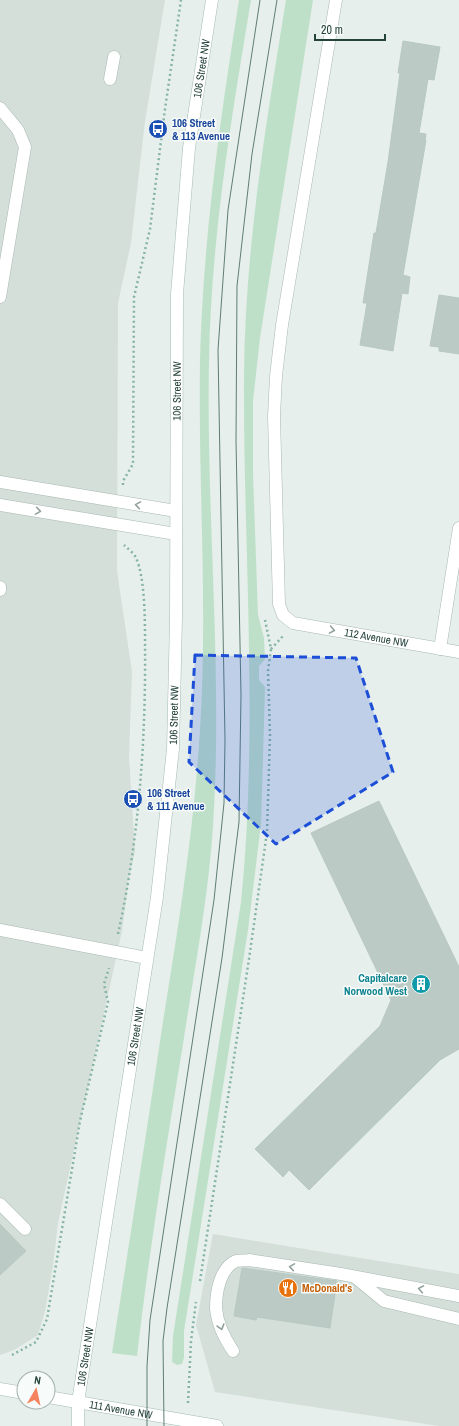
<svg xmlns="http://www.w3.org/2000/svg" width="459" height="1426" font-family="'Archivo Narrow',sans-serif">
<rect width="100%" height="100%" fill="#e6efeb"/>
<g fill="#d4dfda">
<polygon points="0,0 165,0 145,121 131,243 118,303 117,571 132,672 129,757 135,851 129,877 122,931 58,1223 53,1266 45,1311 38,1335 14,1350 0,1355"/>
<polygon points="213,1234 459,1274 459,1426 439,1426 215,1392 196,1325"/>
</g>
<g fill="#bfe0c8">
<path d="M239,0h12c-20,120 -40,239 -42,361 -3,155 14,310 4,466 -5,73 -19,145 -30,217 -17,104 -34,207 -46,312l-25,-3c17,-109 34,-217 50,-325 16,-99 32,-198 38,-298 8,-123 -2,-247 0,-370 3,-121 20,-240 39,-360z"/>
<path d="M286,0h27l-53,338 -7,63v72l5,142 6,23 1,21 -6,7v14l6,7 -4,137 -13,106 -64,401v26l-2,7 -5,1 -5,-3 1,-26 68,-434c18,-176 2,-351 3,-527 1,-127 22,-251 42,-375z"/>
</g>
<g fill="#bbcac4" stroke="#b8c9c2">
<polygon points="403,41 440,47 434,80 428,79 419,133 426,134 425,140 426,140 403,275 410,277 408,294 402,293 393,351 360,345 367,303 363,303 374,233 376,233 388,162 400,73 398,73"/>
<polygon points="439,295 459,298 459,354 439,351 439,347 430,346"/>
<polygon points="379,801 459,967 459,1049 440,1060 309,1190 289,1170 283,1177 255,1149 380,1026 391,1000 311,833"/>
<polygon points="0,1224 26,1251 0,1275"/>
<polygon points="242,1268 337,1281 330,1328 257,1317 256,1320 234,1316"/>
</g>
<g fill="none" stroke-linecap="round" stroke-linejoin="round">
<g stroke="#a8b8b2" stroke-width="13">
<g id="lane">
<polyline points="110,79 114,57"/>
<polyline points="0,108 18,130 25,147 0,297"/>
<polyline points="0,482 176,511"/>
<polyline points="0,505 176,534"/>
<polyline points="0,587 0,590"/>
<polyline points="440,649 459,528"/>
<polyline points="0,930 147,958"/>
<polyline points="0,1204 25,1229"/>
<polyline points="355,1277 384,1301 459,1319"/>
<path d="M233,1351c-8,-12 -16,-29 -17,-43 0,-16 4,-40 20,-47 4,-1 9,0 13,-1l92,14 118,22"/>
</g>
</g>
<g stroke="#a8b8b2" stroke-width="13">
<g id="street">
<path id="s1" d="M336,0l-54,325 -6,51 -2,40 5,188 4,11 10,8 166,29"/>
</g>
</g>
<g stroke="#a4bbb3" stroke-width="13">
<g id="secondary">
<polyline points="0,1389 24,1393"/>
<path id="s2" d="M48,1397l169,29"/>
<path id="s3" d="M78,1426v-24l79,-505 16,-148 3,-131 1,-324 12,-146 23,-148"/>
</g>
</g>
<g stroke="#86b3a5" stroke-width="2.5" stroke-dasharray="2 3" stroke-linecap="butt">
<polyline points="123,485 123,481 133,464 134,297 150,229 165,109 181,0"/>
<polyline points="271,649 283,636"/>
<path d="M118,934c21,-95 28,-194 27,-292 0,-21 0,-65 -9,-84 -2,-5 -8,-9 -12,-13"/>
<polyline points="200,1281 249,959 267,832 270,735 268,671 271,649 265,620"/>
<polyline points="12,1355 36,1342 47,1319 80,1121 108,1002 104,984 109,968"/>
<polyline points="188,1403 191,1341 196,1302"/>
</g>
<use href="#lane" stroke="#fff" stroke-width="12"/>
<use href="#street" stroke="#fff" stroke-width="12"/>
<use href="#secondary" stroke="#fff" stroke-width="12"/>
<g stroke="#5f7d75" stroke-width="1">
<polyline points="147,1426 147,1366 150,1320 214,900 224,803 225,740 218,350 228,210 260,0"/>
<polyline points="164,1426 163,1341 167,1308 222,958 239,822 241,695 236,440 237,286 252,154 277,0"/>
</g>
</g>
<defs><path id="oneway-chevron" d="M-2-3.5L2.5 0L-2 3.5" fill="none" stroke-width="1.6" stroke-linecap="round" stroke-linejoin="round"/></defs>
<g stroke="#92a09c">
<use href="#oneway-chevron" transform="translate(138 505) rotate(-171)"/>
<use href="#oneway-chevron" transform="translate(38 511) rotate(9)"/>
<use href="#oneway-chevron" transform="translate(332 630) rotate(10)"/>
<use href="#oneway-chevron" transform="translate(292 1267) rotate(-171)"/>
<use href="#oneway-chevron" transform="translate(421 1289) rotate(-170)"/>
<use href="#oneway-chevron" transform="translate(221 1327) rotate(74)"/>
</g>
<path fill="#1d4ed8" fill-opacity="0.2" stroke="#1d4ed8" stroke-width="3" stroke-dasharray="8 5" stroke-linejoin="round" d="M195,655l161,3 37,114 -117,72 -87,-82z"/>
<defs>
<g id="bus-disc" transform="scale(1)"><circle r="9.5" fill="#1a4fb4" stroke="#f7fbf9"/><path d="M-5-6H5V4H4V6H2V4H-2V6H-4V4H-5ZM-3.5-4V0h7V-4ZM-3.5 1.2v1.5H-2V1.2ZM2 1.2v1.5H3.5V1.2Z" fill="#fff"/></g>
<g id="building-disc" transform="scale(1)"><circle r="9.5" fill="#0f9aa8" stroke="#f7fbf9"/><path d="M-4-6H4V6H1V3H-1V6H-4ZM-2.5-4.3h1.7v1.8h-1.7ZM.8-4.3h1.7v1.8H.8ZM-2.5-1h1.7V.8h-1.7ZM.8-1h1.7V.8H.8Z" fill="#fff"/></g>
<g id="restaurant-disc" transform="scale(1)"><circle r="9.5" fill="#e8710a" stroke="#f7fbf9"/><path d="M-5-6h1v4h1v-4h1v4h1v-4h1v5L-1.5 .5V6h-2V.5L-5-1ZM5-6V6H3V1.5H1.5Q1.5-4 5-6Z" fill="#fff"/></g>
</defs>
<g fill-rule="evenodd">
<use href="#bus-disc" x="158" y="129"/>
<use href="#bus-disc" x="133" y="799"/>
<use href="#building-disc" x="421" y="984"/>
<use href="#restaurant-disc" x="288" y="1288"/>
</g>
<g text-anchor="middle" stroke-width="3" stroke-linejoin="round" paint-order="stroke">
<g font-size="11" fill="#24423a" stroke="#f7fbf9">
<text dy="4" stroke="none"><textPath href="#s3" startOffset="1366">106 Street NW</textPath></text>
<text dy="4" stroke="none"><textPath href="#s3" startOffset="1042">106 Street NW</textPath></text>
<text dy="4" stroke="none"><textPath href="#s1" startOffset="718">112 Avenue NW</textPath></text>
<text dy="4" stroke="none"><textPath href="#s3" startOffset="718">106 Street NW</textPath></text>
<text dy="4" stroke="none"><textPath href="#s3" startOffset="394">106 Street NW</textPath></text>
<text dy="4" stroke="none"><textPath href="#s3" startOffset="70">106 Street NW</textPath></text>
<text dy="4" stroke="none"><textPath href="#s2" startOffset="74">111 Avenue NW</textPath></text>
</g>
<g font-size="11" font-weight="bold" fill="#164399" stroke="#f7fbf9" text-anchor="start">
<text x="172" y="127">106 Street<tspan x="172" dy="13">&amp; 113 Avenue</tspan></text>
<text x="147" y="797">106 Street<tspan x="147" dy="13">&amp; 111 Avenue</tspan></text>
</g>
<g font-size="11" font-weight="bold" fill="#0d838f" stroke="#f7fbf9" text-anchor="end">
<text x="407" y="982">Capitalcare<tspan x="407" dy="13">Norwood West</tspan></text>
</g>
<g font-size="11" font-weight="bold" fill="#c56008" stroke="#f7fbf9" text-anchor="start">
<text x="302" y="1292">McDonald's</text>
</g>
</g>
<g transform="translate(36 1390) rotate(9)"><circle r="19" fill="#f7fbf9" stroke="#a3b1ad"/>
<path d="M0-3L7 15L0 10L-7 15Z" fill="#f4845f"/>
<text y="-6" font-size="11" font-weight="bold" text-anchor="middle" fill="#24423a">N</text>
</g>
<path d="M315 34v6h70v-6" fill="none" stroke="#24423a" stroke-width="2"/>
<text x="321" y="34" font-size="12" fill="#24423a" stroke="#f7fbf9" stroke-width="3" paint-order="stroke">20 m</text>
</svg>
